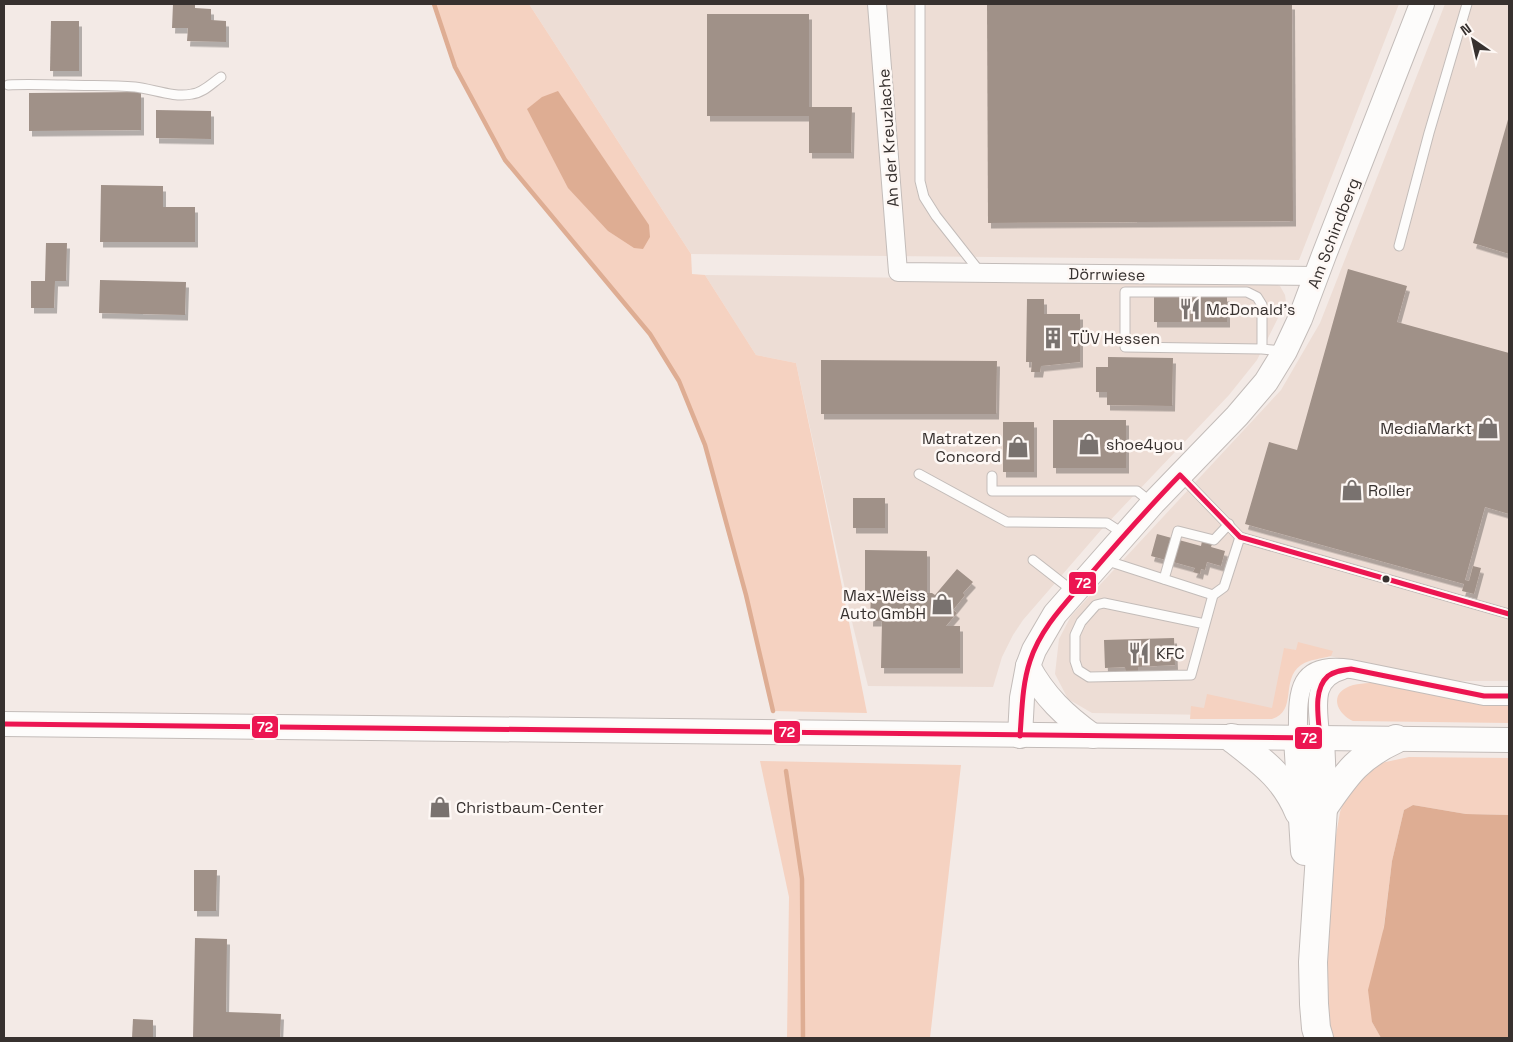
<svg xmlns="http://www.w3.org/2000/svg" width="1513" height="1042" font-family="'Space Grotesk',sans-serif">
<defs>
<filter id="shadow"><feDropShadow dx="3" dy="5.5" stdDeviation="0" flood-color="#0004"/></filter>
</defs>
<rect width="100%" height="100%" fill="#f3eae6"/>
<g fill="#edddd5">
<polygon points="529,4 1399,4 1299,260 691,254"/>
<polygon points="1445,4 1509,4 1509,681 1453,681 1309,652 1287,668 1274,716 1092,713 1068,699 1055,674 1059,639 1071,616 1281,390 1320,323"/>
<polygon points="705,275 1273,283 1280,286 1285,295 1286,302 1257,360 1229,395 1101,530 1023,620 1013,635 1002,657 993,687 868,686 853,626 796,363 756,355"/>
</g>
<g fill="#f5d2c1">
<polygon points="434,4 529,4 691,254 692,274 705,275 756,355 796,363 824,496 867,713 773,711 746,595 705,445 679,381 650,333 505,160 455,67"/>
<path d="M1298,642l35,9 -2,5c-10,3 -21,3 -30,9 -21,15 -3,46 -29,54h-82l1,-13 13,2 3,-14 65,14 12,-60 12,2z"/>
<path d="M1377,683l103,22h29v18l-156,-2c-14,-6 -24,-24 -7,-33 9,-5 21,-5 31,-5z"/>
<polygon points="1409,757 1509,758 1509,815 1466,814 1413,805 1404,810 1392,861 1372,1022 1381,1038 1332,1038 1325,1009 1328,882 1340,812 1350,786 1363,772 1381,763"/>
<polygon points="760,761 961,765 930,1038 787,1038 789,897"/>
</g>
<g fill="#dead93">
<polygon points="558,91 649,225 650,237 643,249 634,248 608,231 568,188 527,109 542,97"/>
<polygon points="1413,805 1466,814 1509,815 1509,1038 1381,1038 1372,1022 1368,990 1384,927 1392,861 1404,810"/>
</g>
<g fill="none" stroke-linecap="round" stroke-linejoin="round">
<g stroke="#dead93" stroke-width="4.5">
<polyline points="434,4 455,67 505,160 650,334 679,381 705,445 746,595 773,711"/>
<polyline points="786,771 802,879 803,1038"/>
</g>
</g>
<g fill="#a09188" filter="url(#shadow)">
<polygon points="173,4 195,4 195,8 211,9 211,20 226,21 226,42 187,41 188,28 172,28"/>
<polygon points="987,4 1292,4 1293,221 988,223"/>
<polygon points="707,14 809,14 809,107 852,107 851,153 809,153 809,116 707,116"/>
<polygon points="51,21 79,21 79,71 50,71"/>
<polygon points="141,92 141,130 29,131 29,93"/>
<polygon points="156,110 211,111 211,139 156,138"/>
<polygon points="1509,116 1509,254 1473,243"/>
<polygon points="101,185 163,186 163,207 195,207 195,242 100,242"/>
<polygon points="46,243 67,243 66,281 55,281 54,308 31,308 31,281 45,281"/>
<polygon points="1348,269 1407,286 1397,322 1509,353 1509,514 1485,507 1465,580 1469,581 1473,566 1481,568 1474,594 1462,591 1464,584 1245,524 1269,442 1297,450"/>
<polygon points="100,280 186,282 185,315 99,313"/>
<rect x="1154" y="296" width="73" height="26"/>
<polygon points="1027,299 1044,299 1044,314 1080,314 1080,362 1041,366 1040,372 1031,372 1032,362 1026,362"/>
<polygon points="1108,357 1173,358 1172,406 1107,405 1107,392 1096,392 1096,367 1108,367"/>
<polygon points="821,360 997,361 996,414 821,414"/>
<rect x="1053" y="420" width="73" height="48"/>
<rect x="1003" y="422" width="31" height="50"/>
<rect x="853" y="498" width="32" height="30"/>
<polygon points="1157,534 1201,546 1202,541 1212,544 1211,547 1225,551 1221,566 1207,562 1205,570 1201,569 1200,574 1193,572 1195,568 1151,556"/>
<polygon points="865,550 927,551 927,593 932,593 935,595 957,569 973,582 963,593 965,595 953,610 957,613 946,626 960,626 960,668 881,668 882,621 870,621 871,591 865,591"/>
<polygon points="1174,638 1175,665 1138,667 1138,675 1126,675 1125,667 1105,668 1104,640"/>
<polygon points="194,870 217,870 216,911 194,911"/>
<polygon points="195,938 227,939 226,1012 281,1014 280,1038 193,1038"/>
<polygon points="133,1019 153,1020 153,1038 132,1038"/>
</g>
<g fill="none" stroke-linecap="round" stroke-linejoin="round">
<g stroke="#c3bcb9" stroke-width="11">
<g id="lane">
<polyline points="920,4 920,181 924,197 936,216 980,272"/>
<path d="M8,85c20,-1 38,0 58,0 23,1 46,0 69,2 18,2 39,11 57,7 11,-1 20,-11 29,-17"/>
<polyline points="1399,246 1429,133 1467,4"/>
<polyline points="1262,349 1262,305 1257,297 1247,292 1125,292 1125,347 1262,349 1282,351"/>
<polyline points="919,474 1007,522 1107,523 1124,534"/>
<polyline points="992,476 992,491 1137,491 1152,503"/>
<polyline points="1181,476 1240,537 1509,614"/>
<polyline points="1107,558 1114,563 1213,595"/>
<polyline points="1033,560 1074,592"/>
<polyline points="1164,579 1178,531 1214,540 1229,524"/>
<polyline points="1205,624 1104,603 1096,605 1081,622 1075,635 1075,661 1078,670 1089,677 1191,675 1213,595 1224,587 1240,537"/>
</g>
</g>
<g stroke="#c3bcb9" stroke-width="20">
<g id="street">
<polyline points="877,4 898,272 1315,276"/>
<path d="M1298,738c0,-42 -4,-78 53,-69l133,27h25"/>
<path d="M1320,738c-1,-28 -11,-59 23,-68"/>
</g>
</g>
<g stroke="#c3bcb9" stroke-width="26">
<g id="secondary">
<path d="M1028,666c16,30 37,50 65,70"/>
<polyline points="4,724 1509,740"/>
<polyline points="1020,736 1022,698 1028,666 1034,650 1055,614 1153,503 1237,416 1266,382 1285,351 1300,319 1324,255 1422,4"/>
</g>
</g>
<g stroke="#c3bcb9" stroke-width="30">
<g id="highway">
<path d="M1232,738c29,23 52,38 67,74"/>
<polyline points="1298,738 1305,851"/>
<path d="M1323,808c23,-33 34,-51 73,-69"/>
<polyline points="1319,1038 1316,1028 1314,1004 1313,962 1323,808 1320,738"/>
</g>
</g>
<use href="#lane" stroke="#fdfcfb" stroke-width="9"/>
<use href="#street" stroke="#fdfcfb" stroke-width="18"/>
<use href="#secondary" stroke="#fdfcfb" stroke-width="24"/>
<use href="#highway" stroke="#fdfcfb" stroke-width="28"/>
<g stroke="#fef8f5" stroke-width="9">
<g id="bus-1">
<path d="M4,724l1316,14c-1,-18 -8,-48 8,-62 7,-5 15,-6 23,-7l133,27h25"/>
<path d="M1020,736c2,-25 2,-51 10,-75 11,-34 36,-58 58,-84 30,-35 60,-69 92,-102l60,62 269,77"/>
</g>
</g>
<use href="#bus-1" stroke="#ec1551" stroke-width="5"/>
</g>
<defs>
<g id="restaurant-bare" transform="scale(1.725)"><path d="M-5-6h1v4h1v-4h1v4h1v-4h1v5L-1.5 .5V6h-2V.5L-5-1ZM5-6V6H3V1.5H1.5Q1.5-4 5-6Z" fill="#79726f" stroke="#fef8f5" stroke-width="2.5" paint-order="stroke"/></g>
<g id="building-bare" transform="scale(1.725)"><path d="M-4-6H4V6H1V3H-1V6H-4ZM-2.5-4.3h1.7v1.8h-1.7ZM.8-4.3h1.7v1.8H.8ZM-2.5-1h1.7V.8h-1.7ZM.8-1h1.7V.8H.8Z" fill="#79726f" stroke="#fef8f5" stroke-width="2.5" paint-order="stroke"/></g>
<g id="shop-bare" transform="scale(1.725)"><path d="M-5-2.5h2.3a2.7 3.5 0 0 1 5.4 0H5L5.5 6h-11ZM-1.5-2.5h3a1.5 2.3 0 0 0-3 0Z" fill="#79726f" stroke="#fef8f5" stroke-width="2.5" paint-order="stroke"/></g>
</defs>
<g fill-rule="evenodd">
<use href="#restaurant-bare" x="1190" y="309"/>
<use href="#building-bare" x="1053" y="338"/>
<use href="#shop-bare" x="1488" y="428"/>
<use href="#shop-bare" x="1089" y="444"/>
<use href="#shop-bare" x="1018" y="447"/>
<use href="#shop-bare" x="1352" y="490"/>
<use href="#shop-bare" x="942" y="604"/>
<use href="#restaurant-bare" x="1139" y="653"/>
<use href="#shop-bare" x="440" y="807"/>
</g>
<circle fill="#37312f" stroke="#fef8f5" stroke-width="2" cx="1386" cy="579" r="4.5"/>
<g text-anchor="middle" stroke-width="5" stroke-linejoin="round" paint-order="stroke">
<g font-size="16" fill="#37312f" stroke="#fef8f5">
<text transform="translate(888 138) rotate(-94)" y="6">An der Kreuzlache</text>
<text transform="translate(1333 233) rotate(-69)" y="6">Am Schindberg</text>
<text transform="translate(1107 274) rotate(1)" y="6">Dörrwiese</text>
</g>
<g font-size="16" fill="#37312f" stroke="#fef8f5" text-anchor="start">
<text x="1206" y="315">McDonald's</text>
<text x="1070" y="344">TÜV Hessen</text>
<text x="1472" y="434" text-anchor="end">MediaMarkt</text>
<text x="1001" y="444" text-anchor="end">Matratzen<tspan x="1001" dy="18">Concord</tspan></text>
<text x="1106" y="450">shoe4you</text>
<text x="1368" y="496">Roller</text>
<text x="926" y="601" text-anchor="end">Max-Weiss<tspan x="926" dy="18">Auto GmbH</tspan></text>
<text x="1156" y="659">KFC</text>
<text x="456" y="813">Christbaum-Center</text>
</g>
</g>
<g stroke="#fef8f5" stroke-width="2">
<rect x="1068" y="571" width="29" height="24" rx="5" fill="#ec1551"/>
<rect x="251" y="715" width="28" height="24" rx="5" fill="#ec1551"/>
<rect x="773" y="720" width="28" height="24" rx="5" fill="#ec1551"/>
<rect x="1294" y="726" width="29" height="24" rx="5" fill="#ec1551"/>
</g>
<g font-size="14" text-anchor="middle" font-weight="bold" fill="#fff">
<text x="1083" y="588">72</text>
<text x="265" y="732">72</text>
<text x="787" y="737">72</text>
<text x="1309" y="743">72</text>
</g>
<rect width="1513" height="1042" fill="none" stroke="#37312f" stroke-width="10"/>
<g transform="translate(1473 40) rotate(326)" stroke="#fef8f5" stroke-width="4" paint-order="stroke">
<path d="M0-4L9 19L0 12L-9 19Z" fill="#37312f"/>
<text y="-8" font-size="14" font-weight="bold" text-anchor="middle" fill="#37312f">N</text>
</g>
</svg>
